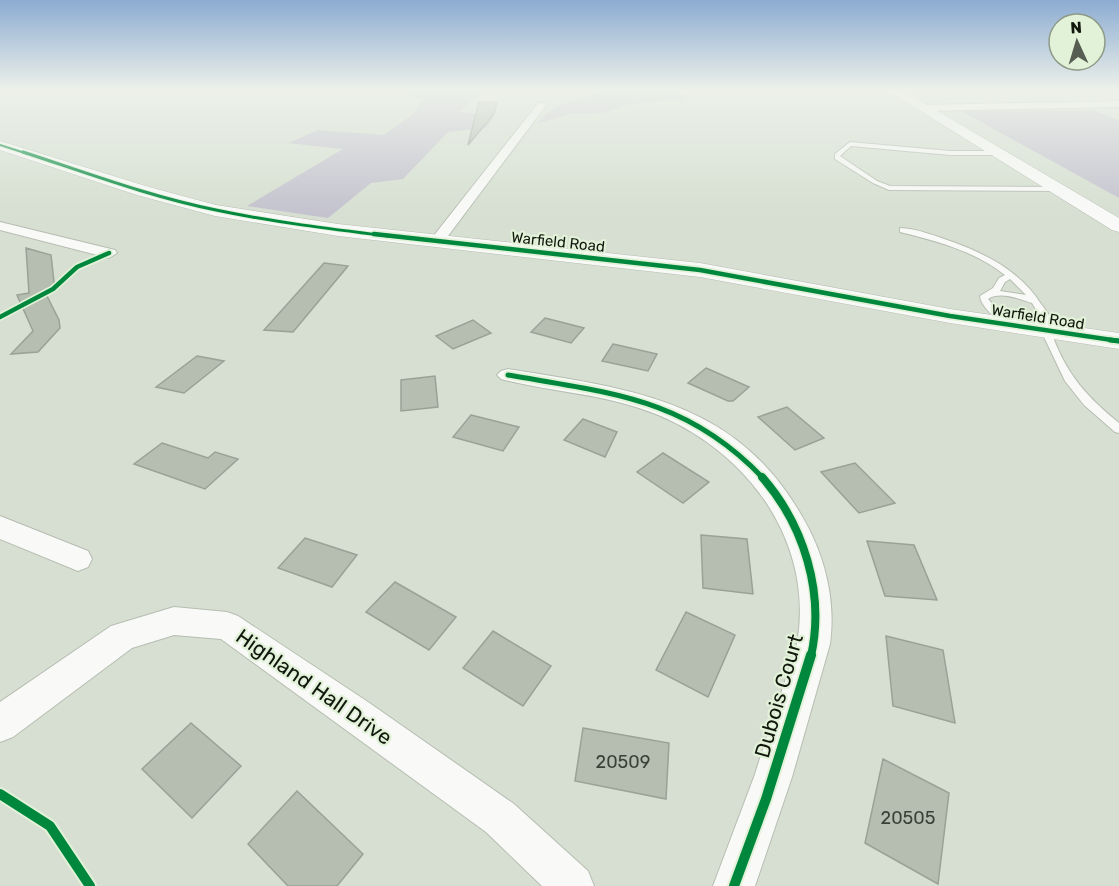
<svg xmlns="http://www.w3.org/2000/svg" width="1119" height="886" font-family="Rubik,sans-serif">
<rect width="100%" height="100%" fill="#d6dfd1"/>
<g fill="#c3c2ce">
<polygon points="406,90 484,90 460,112 494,116 486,128 448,132 403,179 371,183 328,218 247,206 343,149 288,143 318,130 384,135 412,115 424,99 401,93"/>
<polygon points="608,90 678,90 687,99 628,104 604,113 569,114 536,124 555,107"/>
<polygon points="1092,110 1119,120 1119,198 961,111"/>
</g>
<g fill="#b6bdb1" stroke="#9ba196" stroke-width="1.5">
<polygon points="479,102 497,102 494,114 468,145"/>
<polygon points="26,248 51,255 55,291 45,292 59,320 60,328 38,352 11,354 33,331 17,295 29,293"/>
<polygon points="324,263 348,266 293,332 264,330"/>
<polygon points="545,318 584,328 571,343 531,332"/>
<polygon points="473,320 491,333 453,349 436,336"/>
<polygon points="613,344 657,354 648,371 602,361"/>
<polygon points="197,356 224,361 184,393 156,387"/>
<polygon points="706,368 749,387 733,401 728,401 688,383"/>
<polygon points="435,376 438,407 401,411 401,380"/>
<polygon points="787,407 824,438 795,450 758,417"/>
<polygon points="471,415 519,427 503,451 453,437"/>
<polygon points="583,419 617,432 605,457 564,440"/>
<polygon points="162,443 208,458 215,452 238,459 205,489 134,464"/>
<polygon points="663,453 709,482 683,503 637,472"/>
<polygon points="855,463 895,503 859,513 821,472"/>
<polygon points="701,535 747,539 753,594 703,588"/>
<polygon points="305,538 357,555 332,587 278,568"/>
<polygon points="867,541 914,545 937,600 885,596"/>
<polygon points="395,582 456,617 429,650 366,612"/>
<polygon points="686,612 735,635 708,697 656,670"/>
<polygon points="493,631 551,666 523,706 463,668"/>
<polygon points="886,636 943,650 955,723 893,706"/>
<polygon points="191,723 241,766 192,818 142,769"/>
<polygon points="583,728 669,743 666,799 575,781"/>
<polygon points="883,759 949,793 938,884 865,843"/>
<polygon points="297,791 363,854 337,886 288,886 248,844"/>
</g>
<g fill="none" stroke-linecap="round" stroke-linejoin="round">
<g stroke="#b6bdb1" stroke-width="2">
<g id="service">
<polygon points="850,142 950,151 998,151 1001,153 998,155 950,155 851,146 840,156 877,181 890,186 1058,187 1061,189 1058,191 889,190 873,183 835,159 835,154"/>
<path d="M900,228c16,0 38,9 53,14 35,13 68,30 88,62 3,4 8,10 10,15 2,6 0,12 2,18 14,38 35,61 66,86v10l-4,-1 -31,-27 -19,-24 -21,-44 -3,-19 -9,-15c-12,-4 -32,-12 -44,-4l9,10 18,14 2,2 -5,3c-12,-5 -31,-20 -32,-32l13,-8 6,-10 6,-3c-30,-24 -69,-34 -105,-43zM1010,279l16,16 -26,-4 5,-9z"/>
</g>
</g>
<g stroke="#b6bdb1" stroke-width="2">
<g id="minor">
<polygon points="1119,101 1119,107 923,111 918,108 923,105"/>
<polygon points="539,102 547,104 442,244 432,244 429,241 432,238"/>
<polygon points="0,222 115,250 117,253 109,258 0,230"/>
<path d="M508,369c122,20 228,30 295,149 22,38 33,82 27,126l-38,133 -37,109h-42l41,-109 43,-133c19,-108 -58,-204 -158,-236 -45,-15 -93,-17 -138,-29l-4,-4 4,-4z"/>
<polygon points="0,516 88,551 92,559 88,567 78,571 0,539"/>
<polygon points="174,607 227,612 238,616 368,702 514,804 588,871 594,886 542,886 486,832 221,639 174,635 132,648 13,737 0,742 0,702 111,626"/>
</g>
</g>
<g stroke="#b6bdb1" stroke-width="1">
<g id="tertiary">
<polygon points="887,90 902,90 1119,218 1119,232 1112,230"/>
<polygon points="0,141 149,187 216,205 338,224 700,263 950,309 1119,333 1119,349 950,323 700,277 338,236 215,216 137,195 0,150"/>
</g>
</g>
<use href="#service" fill="#f9faf8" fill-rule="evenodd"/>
<use href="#minor" fill="#f9faf8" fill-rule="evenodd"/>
<use href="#tertiary" fill="#f9faf8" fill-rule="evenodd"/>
<g stroke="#e2f2d8" stroke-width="4">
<polyline id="cycleway-far5" points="0,145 28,154"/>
</g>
<g stroke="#e2f2d8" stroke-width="5">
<path id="cycleway-far4" d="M23,152c64,21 128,45 193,58 57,12 114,19 172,26"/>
</g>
<g stroke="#e2f2d8" stroke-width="8">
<g id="cycleway-far3">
<polyline points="374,234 700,270 950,316 1119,341"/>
<polyline points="0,317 53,289 77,267 109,253"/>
</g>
</g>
<g stroke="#e2f2d8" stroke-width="9">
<g id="cycleway-far2">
<polyline points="1110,340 1119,341"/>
<path d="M508,375c103,18 179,23 255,103"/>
</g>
</g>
<g stroke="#e2f2d8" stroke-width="11">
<path id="cycleway-far1" d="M762,477c42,48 63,116 49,179"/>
</g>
<g stroke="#e2f2d8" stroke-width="14">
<g id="cycleway">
<polyline points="0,794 50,826 90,886"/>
<polyline points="734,886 766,799 811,655"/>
</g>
</g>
<use href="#cycleway-far5" stroke="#00873e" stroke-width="2"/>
<use href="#cycleway-far4" stroke="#00873e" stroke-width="3"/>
<use href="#cycleway-far3" stroke="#00873e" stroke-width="4.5"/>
<use href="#cycleway-far2" stroke="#00873e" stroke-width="5"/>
<use href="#cycleway-far1" stroke="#00873e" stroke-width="8"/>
<use href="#cycleway" stroke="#00873e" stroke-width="10"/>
</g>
<linearGradient id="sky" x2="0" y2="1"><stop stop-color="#8cacd2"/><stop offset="0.42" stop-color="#edf1ea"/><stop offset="1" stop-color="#edf1ea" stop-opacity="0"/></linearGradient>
<rect width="1119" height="214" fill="url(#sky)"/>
<g text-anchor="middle" stroke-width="4.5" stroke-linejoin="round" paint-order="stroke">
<g font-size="15" fill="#12170e" stroke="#e2f2d8">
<text transform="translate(558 242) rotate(6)" y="5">Warfield Road</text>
<text transform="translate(1038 317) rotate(9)" y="5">Warfield Road</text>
</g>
<g font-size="18" fill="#3b4037">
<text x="623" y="768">20509</text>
<text x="908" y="824">20505</text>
</g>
<g font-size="21" fill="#12170e" stroke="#e2f2d8">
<text transform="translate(314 687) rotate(35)" y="7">Highland Hall Drive</text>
<text transform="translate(779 696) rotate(-74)" y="7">Dubois Court</text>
</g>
</g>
<g transform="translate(1077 42) rotate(356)"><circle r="28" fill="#e2f2d8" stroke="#8f9a87" stroke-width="1.5"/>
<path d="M0-4.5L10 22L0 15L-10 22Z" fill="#575d52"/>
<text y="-9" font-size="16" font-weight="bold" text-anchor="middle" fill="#12170e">N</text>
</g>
</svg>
